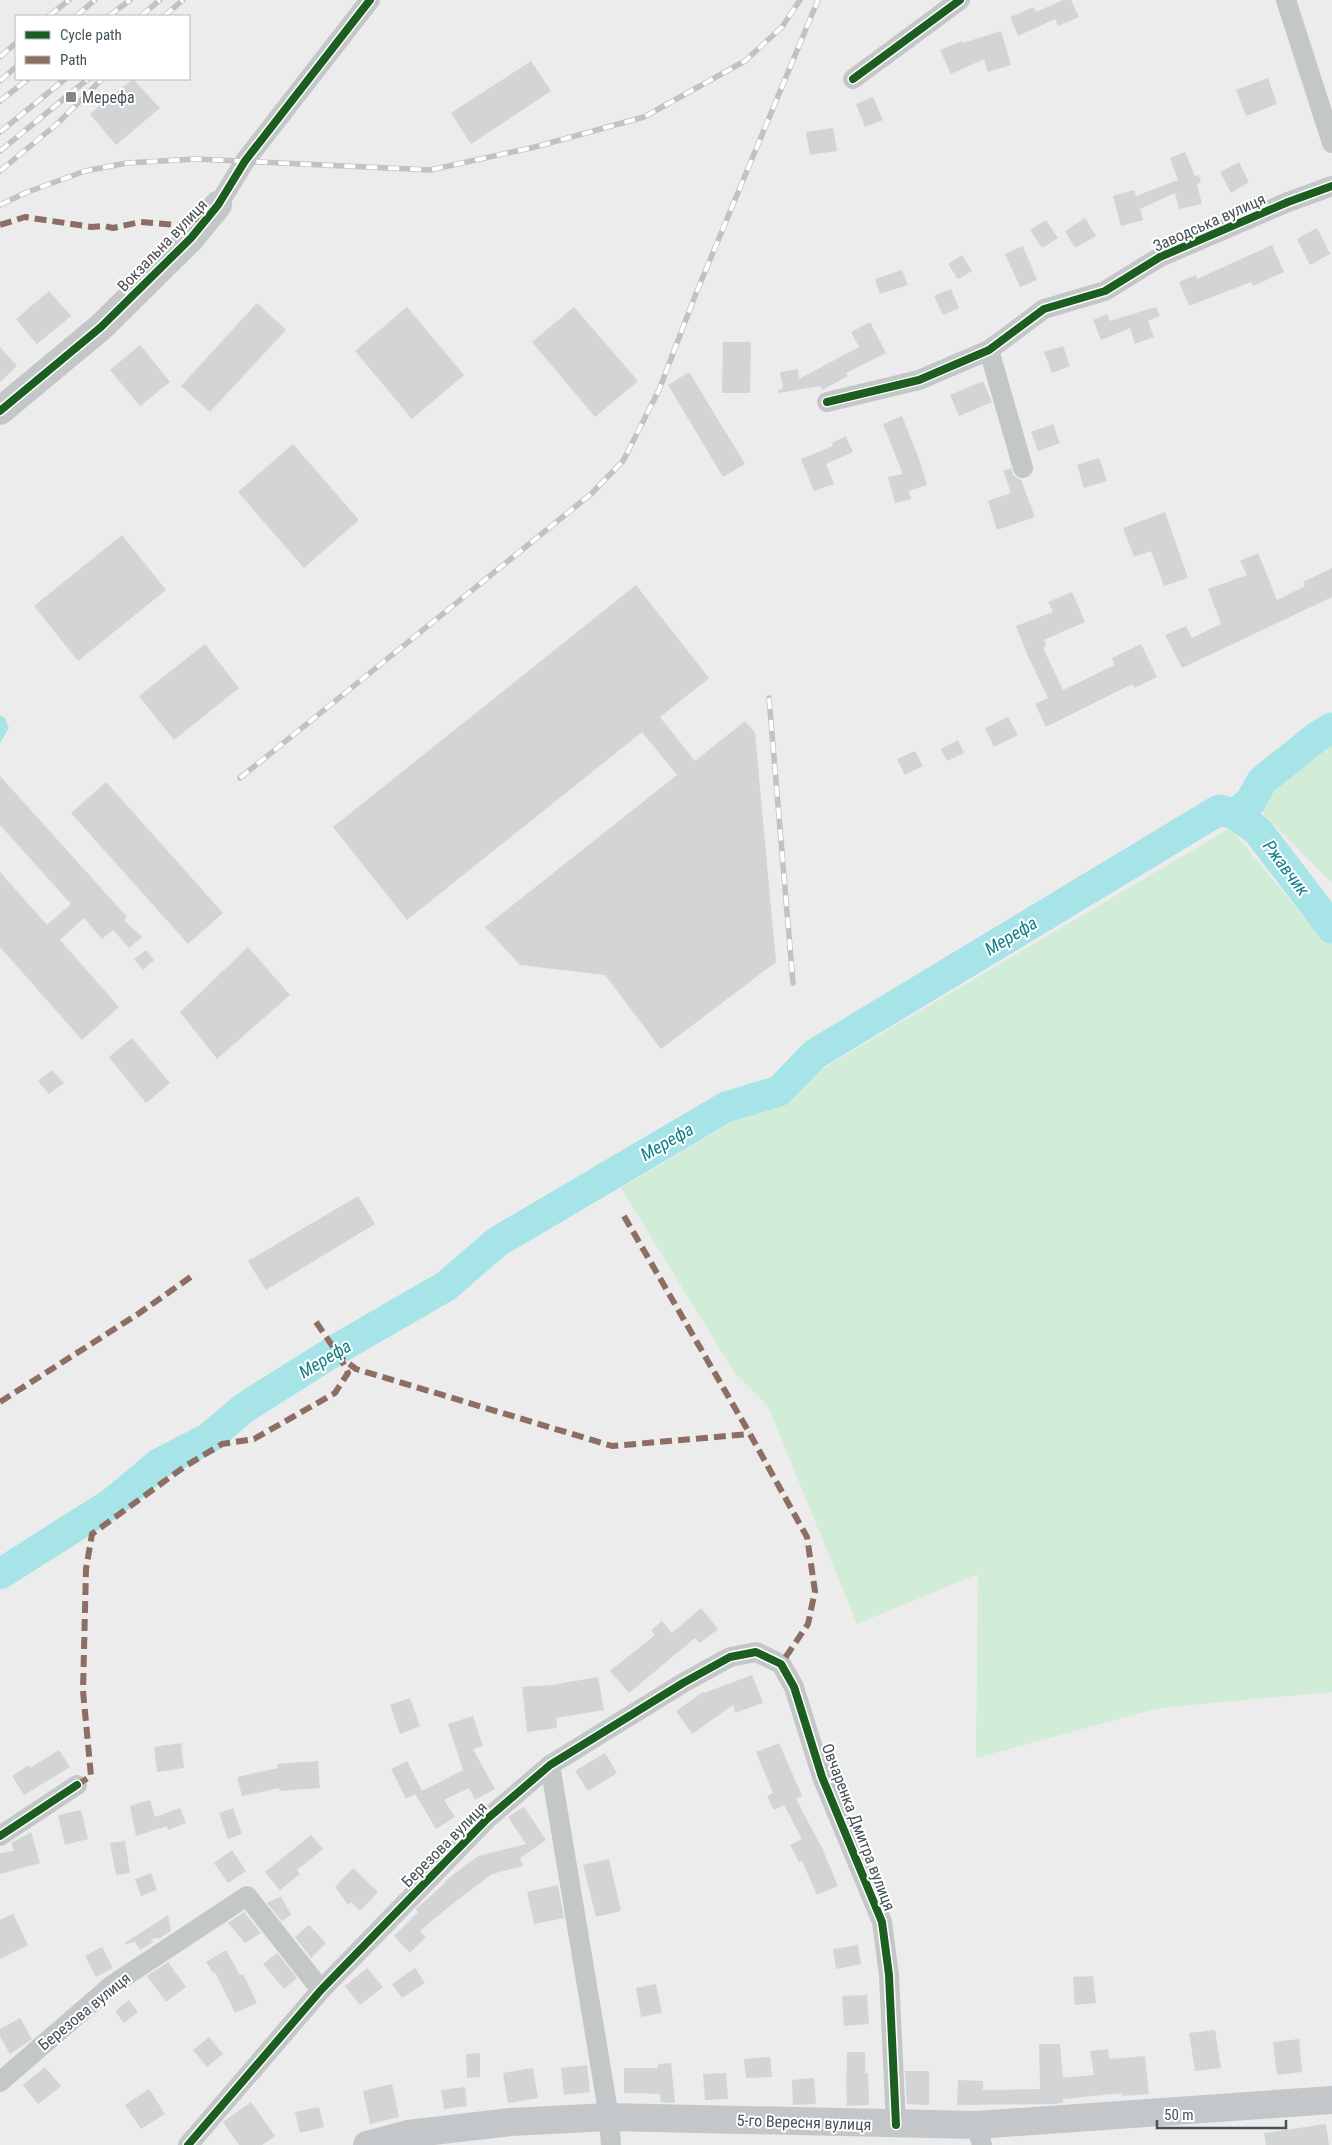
<svg xmlns="http://www.w3.org/2000/svg" width="1332" height="2145" font-family="'Roboto Condensed',sans-serif">
<rect width="100%" height="100%" fill="#edecec"/>
<g fill="#d1ecd7">
<polygon points="1332,744 1332,883 1260,810 1271,780"/>
<polygon points="1230,828 1310,925 1332,912 1332,1692 1159,1708 976,1758 978,1574 857,1624 768,1406 734,1372 621,1188"/>
</g>
<polygon fill="#a7e4e8" points="0,715 5,718 9,728 0,743"/>
<g fill="none" stroke-linecap="round" stroke-linejoin="round">
<g stroke="#a7e4e8" stroke-width="31">
<polyline points="1235,814 1258,831 1332,928"/>
<polyline points="0,1574 112,1503 160,1463 209,1438 244,1408 339,1348 446,1286 497,1242 726,1107 779,1091 815,1054 1219,810 1235,814 1250,802 1262,781 1318,736 1332,728"/>
</g>
</g>
<g fill="#d3d4d5">
<polygon points="1063,0 1071,0 1079,17 1058,26 1055,19 1018,36 1010,17 1034,7 1036,12"/>
<polygon points="1001,31 1011,65 988,72 984,59 951,74 940,50 962,41 963,43"/>
<polygon points="531,61 551,91 471,144 451,113"/>
<polygon points="1268,78 1277,104 1246,116 1236,90"/>
<polygon points="133,79 160,108 116,145 90,114"/>
<polygon points="873,97 883,120 865,127 856,104"/>
<polygon points="833,128 837,151 810,155 806,132"/>
<polygon points="1185,152 1195,176 1199,175 1201,182 1197,184 1202,204 1179,209 1175,193 1140,209 1143,220 1121,226 1113,196 1134,190 1136,196 1178,180 1170,158"/>
<polygon points="1239,162 1249,182 1231,193 1220,172"/>
<polygon points="1085,218 1096,236 1075,248 1065,231"/>
<polygon points="1046,220 1058,238 1042,248 1030,230"/>
<polygon points="1317,228 1330,254 1310,265 1297,239"/>
<polygon points="1272,245 1284,272 1253,286 1251,282 1189,306 1179,282 1196,275 1197,279"/>
<polygon points="1023,246 1037,280 1020,287 1005,254"/>
<polygon points="962,255 972,271 958,279 948,264"/>
<polygon points="902,270 908,285 880,294 875,279"/>
<polygon points="951,289 959,308 943,315 934,296"/>
<polygon points="49,291 71,316 37,344 16,319"/>
<polygon points="257,303 286,330 210,412 181,386"/>
<polygon points="407,307 464,375 412,419 355,351"/>
<polygon points="574,307 638,381 595,417 532,342"/>
<polygon points="1156,307 1160,316 1148,321 1154,337 1135,344 1130,328 1101,340 1093,320 1107,314 1110,321"/>
<polygon points="870,322 886,353 846,373 848,376 822,390 820,386 779,393 778,391 783,388 780,372 798,369 799,379 859,347 851,332"/>
<polygon points="723,342 751,342 750,393 722,393"/>
<polygon points="140,345 170,382 140,406 110,370"/>
<polygon points="1063,346 1070,366 1052,373 1044,352"/>
<polygon points="0,347 17,366 0,382"/>
<polygon points="689,372 745,464 723,477 668,385"/>
<polygon points="983,381 992,402 959,416 950,395"/>
<polygon points="902,416 919,459 927,485 909,491 911,499 895,503 888,477 903,474 883,424"/>
<polygon points="1053,424 1060,443 1038,451 1031,432"/>
<polygon points="846,436 853,452 826,464 834,484 814,491 801,459 833,446 832,443"/>
<polygon points="293,444 359,520 304,568 238,492"/>
<polygon points="1099,458 1107,481 1084,488 1077,465"/>
<polygon points="1011,468 1014,476 1021,480 1035,517 997,530 988,501 1011,493 1003,471"/>
<polygon points="1165,512 1188,578 1164,586 1151,551 1134,557 1123,528"/>
<polygon points="122,535 166,590 78,661 34,606"/>
<polygon points="1258,553 1277,600 1305,586 1303,582 1332,568 1332,597 1182,668 1165,635 1186,626 1192,638 1221,624 1208,589 1247,575 1240,561"/>
<polygon points="636,585 709,678 660,717 695,761 745,721 755,733 776,962 661,1049 605,975 520,965 485,927 677,775 642,732 407,920 333,827"/>
<polygon points="1072,592 1085,622 1044,640 1046,646 1043,648 1063,690 1115,665 1112,658 1141,644 1157,677 1135,688 1132,684 1046,727 1035,704 1048,698 1027,654 1016,626 1053,612 1048,602"/>
<polygon points="205,644 239,688 174,740 139,696"/>
<polygon points="1008,717 1018,735 994,747 985,728"/>
<polygon points="958,740 964,753 947,761 941,749"/>
<polygon points="915,751 923,766 905,775 897,759"/>
<polygon points="0,776 127,917 124,920 142,937 129,948 113,930 102,939 84,918 60,940 119,1007 82,1040 0,947 0,872 47,925 71,904 0,825"/>
<polygon points="106,782 223,913 188,944 71,813"/>
<polygon points="248,947 290,995 217,1059 180,1012"/>
<polygon points="146,950 154,960 143,970 134,959"/>
<polygon points="132,1038 170,1083 146,1103 109,1057"/>
<polygon points="52,1070 64,1083 49,1094 38,1081"/>
<polygon points="358,1196 375,1224 266,1290 248,1261"/>
<polygon points="701,1608 718,1629 700,1643 695,1638 629,1693 610,1671 655,1635 651,1630 662,1621 672,1633"/>
<polygon points="752,1675 763,1703 735,1713 733,1705 692,1734 676,1711 703,1692 704,1693"/>
<polygon points="598,1677 604,1710 556,1718 557,1728 527,1732 522,1687 552,1685"/>
<polygon points="410,1698 420,1726 400,1734 390,1705"/>
<polygon points="473,1716 483,1746 473,1749 495,1789 475,1800 469,1788 444,1800 455,1817 436,1829 415,1794 406,1799 391,1769 407,1761 422,1791 463,1770 448,1724"/>
<polygon points="181,1743 184,1768 157,1772 154,1747"/>
<polygon points="779,1743 802,1796 796,1799 822,1848 838,1886 817,1895 802,1861 799,1862 790,1845 802,1839 784,1805 774,1810 767,1796 773,1793 756,1752"/>
<polygon points="59,1750 70,1767 24,1795 12,1776 29,1765 30,1768"/>
<polygon points="605,1753 617,1773 588,1791 575,1771"/>
<polygon points="318,1761 320,1788 280,1791 279,1788 242,1796 237,1777 278,1768 277,1764"/>
<polygon points="150,1800 155,1817 180,1808 186,1823 168,1830 167,1826 136,1836 130,1806"/>
<polygon points="524,1807 546,1840 520,1858 523,1866 492,1874 451,1905 420,1931 426,1937 410,1953 394,1936 418,1912 416,1909 446,1882 445,1881 478,1856 526,1844 508,1817"/>
<polygon points="233,1808 242,1834 228,1839 219,1813"/>
<polygon points="81,1810 88,1839 65,1845 58,1815"/>
<polygon points="31,1832 40,1863 0,1874 0,1853 14,1851 11,1843"/>
<polygon points="311,1835 323,1849 297,1870 300,1874 280,1890 265,1872"/>
<polygon points="125,1841 130,1873 116,1875 110,1843"/>
<polygon points="232,1850 246,1871 228,1883 214,1863"/>
<polygon points="609,1859 621,1911 596,1917 583,1865"/>
<polygon points="353,1868 378,1892 360,1911 351,1902 348,1905 335,1887"/>
<polygon points="151,1873 157,1890 141,1896 135,1879"/>
<polygon points="558,1885 564,1918 534,1924 527,1892"/>
<polygon points="281,1896 291,1915 282,1921 267,1903"/>
<polygon points="244,1912 261,1933 245,1943 228,1923"/>
<polygon points="13,1914 28,1945 0,1959 0,1920"/>
<polygon points="168,1915 171,1931 160,1938 151,1939 153,1942 140,1950 135,1942 122,1945"/>
<polygon points="309,1925 326,1943 311,1958 295,1937"/>
<polygon points="858,1945 861,1964 836,1969 833,1949"/>
<polygon points="102,1947 113,1968 96,1977 85,1956"/>
<polygon points="226,1950 240,1975 243,1974 257,2003 235,2013 215,1972 213,1973 206,1962"/>
<polygon points="277,1953 297,1978 284,1989 263,1964"/>
<polygon points="168,1962 186,1987 166,2002 147,1976"/>
<polygon points="367,1968 383,1987 360,2005 345,1986"/>
<polygon points="415,1968 425,1983 402,1998 392,1984"/>
<polygon points="1093,1976 1096,2003 1075,2005 1073,1977"/>
<polygon points="656,1984 662,2013 641,2017 636,1988"/>
<polygon points="867,1995 869,2024 844,2026 842,1996"/>
<polygon points="129,2000 138,2012 124,2023 115,2011"/>
<polygon points="20,2018 32,2039 10,2054 0,2036 0,2029"/>
<polygon points="1215,2030 1221,2068 1195,2071 1189,2033"/>
<polygon points="209,2037 223,2054 207,2067 193,2050"/>
<polygon points="1299,2039 1302,2072 1277,2075 1273,2042"/>
<polygon points="1039,2044 1060,2044 1063,2078 1094,2075 1090,2051 1108,2049 1109,2059 1145,2056 1149,2094 1122,2096 1122,2093 1063,2099 1063,2103 1054,2104 957,2105 958,2080 983,2081 983,2090 1040,2089"/>
<polygon points="847,2052 865,2052 865,2073 868,2073 869,2105 847,2106 846,2073 847,2073"/>
<polygon points="480,2053 480,2077 467,2078 466,2054"/>
<polygon points="770,2057 772,2077 746,2078 744,2059"/>
<polygon points="671,2063 675,2103 661,2102 660,2094 624,2093 624,2068 658,2068 658,2064"/>
<polygon points="587,2065 590,2092 564,2095 561,2068"/>
<polygon points="45,2067 61,2086 38,2104 23,2085"/>
<polygon points="533,2068 538,2098 508,2103 503,2073"/>
<polygon points="905,2071 929,2071 929,2105 907,2104"/>
<polygon points="726,2073 728,2099 705,2100 703,2074"/>
<polygon points="814,2078 816,2104 793,2105 792,2080"/>
<polygon points="392,2084 399,2117 370,2124 363,2091"/>
<polygon points="465,2087 467,2106 444,2109 441,2090"/>
<polygon points="149,2089 165,2114 141,2129 125,2105"/>
<polygon points="251,2102 275,2136 262,2145 239,2145 223,2122"/>
<polygon points="319,2107 324,2127 300,2133 295,2112"/>
<polygon points="1326,2124 1329,2145 1266,2145 1264,2133"/>
</g>
<g fill="none" stroke-linecap="round" stroke-linejoin="round">
<g stroke="#c4c7c8" stroke-width="20">
<polyline points="1286,0 1332,143"/>
<polyline points="853,79 960,0"/>
<polyline points="218,205 245,161 370,0"/>
<polyline points="989,350 1023,468"/>
<polyline points="827,402 919,380 989,350 1044,309 1105,291 1160,257 1288,202 1332,186"/>
<polyline points="550,1765 609,2117 611,2145"/>
<polyline points="0,1836 77,1785"/>
<polyline points="0,2082 112,1985 247,1896 321,1990"/>
<polyline points="976,2125 982,2145"/>
<polyline points="188,2145 321,1990 487,1819 550,1765 683,1683 730,1657 756,1652 781,1664 794,1687 822,1777 882,1922 889,1975 896,2125"/>
</g>
<g stroke="#c4c7ca" stroke-width="28">
<polyline points="0,411 101,327 191,238 218,205"/>
<polyline points="367,2145 408,2134 511,2122 609,2117 976,2125 1332,2100"/>
</g>
<g stroke="#c0c2c3" stroke-width="5.5">
<g id="rail">
<polyline points="49,16 69,0"/>
<polyline points="76,16 95,0"/>
<polyline points="109,16 130,0"/>
<polyline points="141,16 160,0"/>
<polyline points="164,16 183,0"/>
<polyline points="0,57 16,43"/>
<polyline points="0,81 16,67"/>
<polyline points="0,101 28,79"/>
<polyline points="0,132 65,79"/>
<polyline points="0,151 88,79"/>
<polyline points="0,171 57,124 102,79"/>
<polyline points="0,205 25,193 85,171 127,163 196,159 430,170 535,147 644,117 745,61 782,27 800,0"/>
<polyline points="769,698 793,983"/>
<polyline points="240,778 591,494 623,461 659,390 695,296 818,0"/>
</g>
</g>
<use href="#rail" stroke="#fff" stroke-width="4" stroke-dasharray="11" stroke-linecap="butt"/>
<g stroke="#8d6e63" stroke-width="6" stroke-dasharray="12 6" stroke-linecap="butt">
<polyline points="0,225 25,217 92,227 104,226 113,228 140,222 178,225 204,216"/>
<polyline points="624,1216 750,1434 807,1537 815,1591 808,1624 781,1664"/>
<polyline points="316,1322 340,1357 356,1369 612,1446 750,1434"/>
<polyline points="0,1402 138,1314 195,1274"/>
<polyline points="77,1785 91,1776 83,1691 86,1569 92,1534 184,1467 222,1444 254,1439 335,1393 348,1373 340,1357"/>
</g>
<g stroke="#fff" stroke-width="11">
<g id="cycleway">
<polyline points="853,79 960,0"/>
<polyline points="827,402 919,380 989,350 1044,309 1105,291 1160,257 1288,202 1332,186"/>
<polyline points="0,411 101,327 191,238 218,205 245,161 370,0"/>
<polyline points="0,1836 77,1785"/>
<polyline points="188,2145 321,1990 487,1819 550,1765 683,1683 730,1657 756,1652 781,1664 794,1687 822,1777 882,1922 889,1975 896,2125"/>
</g>
</g>
<use href="#cycleway" stroke="#1b5e20" stroke-width="8"/>
</g>
<rect fill="#80888c" stroke="#fff" stroke-width="2" x="65" y="91" width="12" height="12" rx="2.5"/>
<g text-anchor="middle" stroke-width="4" stroke-linejoin="round" paint-order="stroke">
<g font-size="16" fill="#455258" stroke="#fff" text-anchor="start">
<text x="82" y="103">Мерефа</text>
</g>
<g font-size="16" fill="#455258" stroke="#fff">
<text transform="translate(1209 222) rotate(-24)" y="6">Заводська вулиця</text>
<text transform="translate(162 245) rotate(-46)" y="6">Вокзальна вулиця</text>
<text transform="translate(859 1827) rotate(69)" y="6">Овчаренка Дмитра вулиця</text>
<text transform="translate(444 1844) rotate(-45)" y="6">Березова вулиця</text>
<text transform="translate(84 2011) rotate(-39)" y="6">Березова вулиця</text>
<text transform="translate(804 2122) rotate(2)" y="6">5-го Вересня вулиця</text>
</g>
<g font-size="18" font-style="italic" fill="#128189" stroke="#fff">
<text transform="translate(1286 868) rotate(53)" y="6">Ржавчик</text>
<text transform="translate(1011 936) rotate(-31)" y="6">Мерефа</text>
<text transform="translate(667 1142) rotate(-30)" y="6">Мерефа</text>
<text transform="translate(325 1359) rotate(-31)" y="6">Мерефа</text>
</g>
</g>
<rect x="15" y="15" width="175" height="65" fill="#ffffff" stroke="#b5babc"/>
<rect x="25" y="31" width="25" height="8" fill="#1b5e20" stroke="#b5babc"/>
<text x="60" y="40" font-size="15" fill="#455258">Cycle path</text>
<rect x="25" y="56" width="25" height="8" fill="#8d6e63" stroke="#b5babc"/>
<text x="60" y="65" font-size="15" fill="#455258">Path</text>
<path d="M1157 2120v8h129v-8" fill="none" stroke="#455258" stroke-width="2.5"/>
<text x="1164" y="2120" font-size="15" fill="#455258" stroke="#ffffff" stroke-width="4" paint-order="stroke">50 m</text>
</svg>
